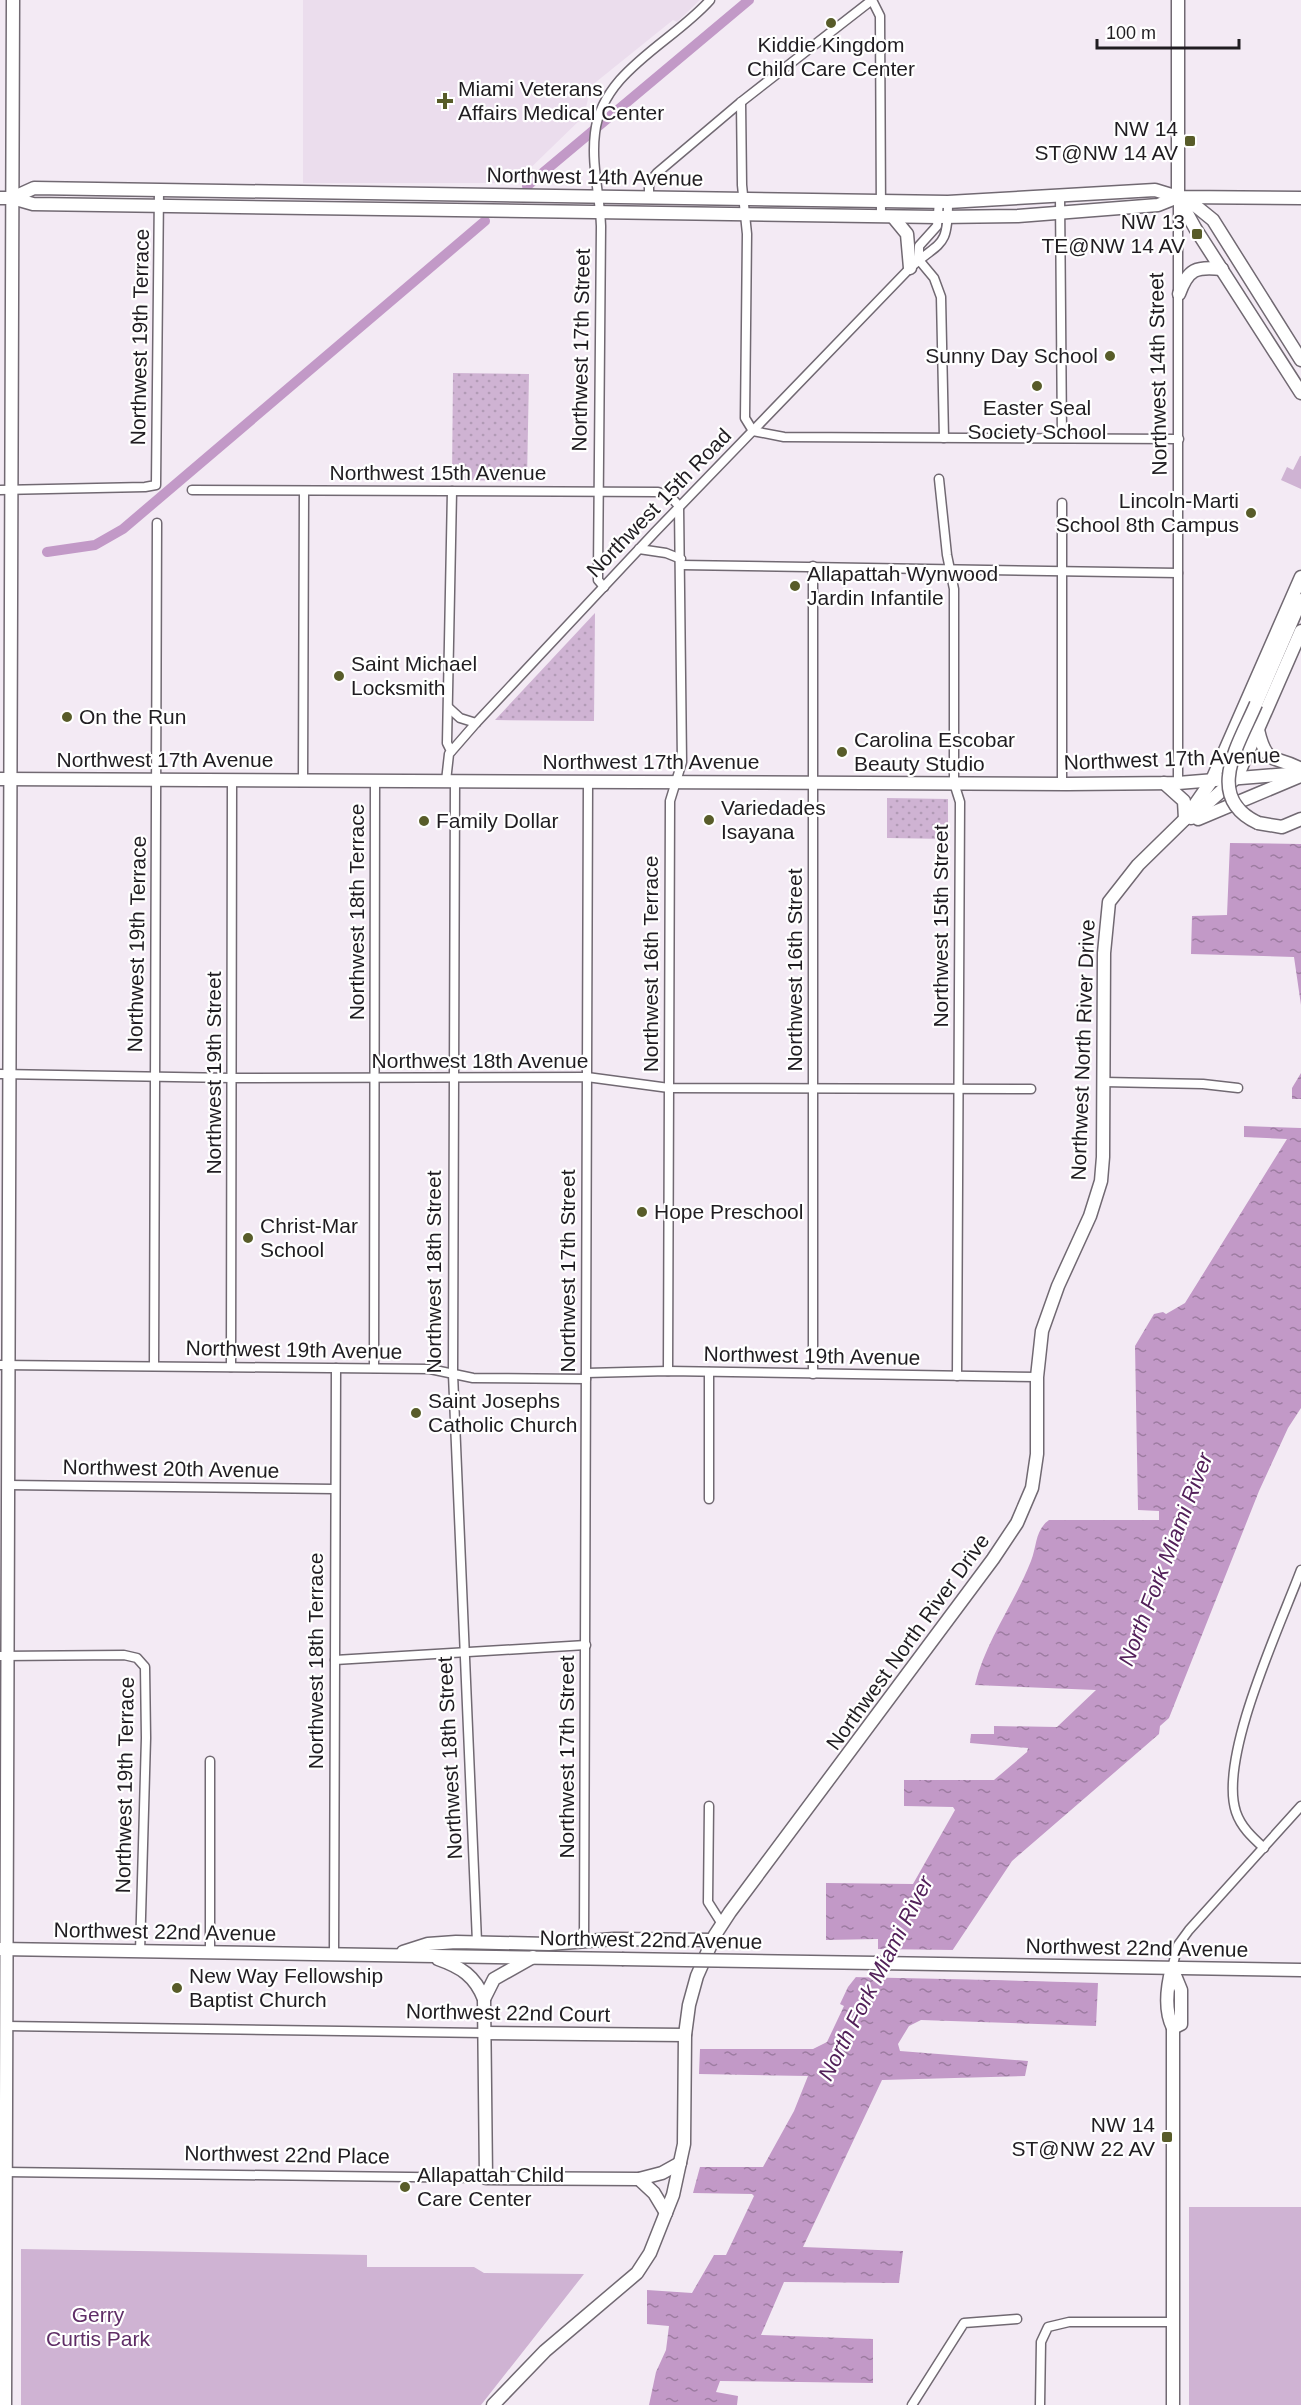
<svg xmlns="http://www.w3.org/2000/svg" width="1301" height="2405" font-family="Helvetica,sans-serif">
<defs>
<pattern id="grass-dots" width="8" height="8" patternUnits="userSpaceOnUse" patternTransform="scale(1.5)"><rect width="8" height="8" fill="#cfb3d3"/><path d="M2 2h.1M6 6h.1" fill="none" stroke="#b19ab5" stroke-width="1.8" stroke-linecap="round"/></pattern>
<pattern id="water-ripples" width="26" height="14" patternUnits="userSpaceOnUse" patternTransform="scale(1.5)"><rect width="26" height="14" fill="#c299c7"/><path d="M2 4q2-2 4 0t4 0M15 11q2-2 4 0t4 0" fill="none" stroke="#9d7ca1"/></pattern>
</defs>
<rect width="100%" height="100%" fill="#f3eaf4"/>
<polygon fill="#ebdded" points="303,0 700,0 677,22 673,20 591,86 584,116 515,183 303,183"/>
<g fill="url(#grass-dots)">
<polygon points="453,373 529,374 527,481 452,480"/>
<polygon points="595,613 594,721 495,720"/>
<polygon points="887,798 948,799 948,839 887,838"/>
</g>
<g fill="#cfb3d3">
<polygon points="1300,456 1301,456 1301,489 1281,480 1287,467 1293,470"/>
<rect x="1189" y="2207" width="112" height="198"/>
<polygon points="21,2249 367,2255 367,2267 474,2267 484,2273 584,2274 481,2405 21,2405"/>
</g>
<g fill="url(#water-ripples)">
<polygon points="1230,843 1301,844 1301,1005 1294,957 1191,954 1192,916 1227,915"/>
<polygon points="1301,1073 1301,1099 1292,1099 1292,1088"/>
<path d="M1244,1126l57,2v280l-13,20 -29,63 -90,227 -9,8 -1,8 -147,127 -78,117 164,5 -2,43 -175,-6 -12,6 -11,18 2,7 128,10 -3,15 -143,4 -79,167 100,4 -4,32 -115,-1 -23,53 112,4v44l-153,-2 -4,11 22,4 -1,9h-88l7,-33 10,-22 3,-24 -22,-2v-34l45,3 22,-38h12l28,-59 -2,-2 -59,-1 7,-26h63l31,-56 14,-35 -109,-2 1,-25h113l14,-7 17,-36 -4,-2 8,-17 30,-38v-10l-52,1v-57l87,1 42,-74 -2,-3 -49,-1v-26h90l33,-28 1,-4 -58,-5 1,-9h23v-8l63,1 39,-37 -121,-5c10,-43 40,-83 56,-124 6,-15 4,-31 18,-41h110v-9l-21,-1 -3,-164 19,-32 9,-2 3,2 19,-11 102,-164 -43,-2z"/>
</g>
<polygon fill="#f3eaf4" points="874,1949 956,1950 939,1975 1095,1979 1095,1982 851,1977"/>
<g fill="none" stroke-linecap="round" stroke-linejoin="round">
<g stroke="#c299c7" stroke-width="10">
<polyline points="527,186 749,0"/>
<polyline points="47,552 95,545 123,529 485,221"/>
</g>
<g stroke="#716972" stroke-width="11">
<g id="street">
<polyline points="872,0 880,16 881,217"/>
<polyline points="741,102 742,185 747,234 745,418 753,431 784,437 1179,439"/>
<polyline points="1060,196 1062,438"/>
<polyline points="649,197 649,183 657,173 741,102 872,0"/>
<polyline points="919,260 934,278 941,297 944,438"/>
<polyline points="919,260 919,246 937,226 939,201"/>
<polyline points="939,479 947,555 954,589 954,783 960,802 957,1376"/>
<polyline points="0,490 145,487 156,485 159,190"/>
<polyline points="192,490 658,492 670,496 679,506 682,762 670,801 668,1371"/>
<polyline points="1062,503 1062,784"/>
<polyline points="639,549 666,553 681,559"/>
<polyline points="681,565 1178,573"/>
<polyline points="813,566 813,1374"/>
<path d="M604,587l-6,-7v-7l3,-347c-1,-31 -10,-61 -6,-93 7,-62 77,-90 115,-133"/>
<polyline points="449,708 460,718 476,723"/>
<polyline points="451,751 447,743 452,491"/>
<polyline points="303,780 304,491"/>
<path d="M446,781l3,-27 27,-31 179,-191 255,-264c31,-28 38,-19 38,-66"/>
<polyline points="455,781 453,1374 477,1942"/>
<polyline points="1178,783 1178,199"/>
<polyline points="0,1074 232,1078 587,1077 669,1088 1031,1089"/>
<polyline points="1104,1082 1203,1084 1238,1088"/>
<polyline points="0,1365 430,1369 473,1378 586,1379"/>
<polyline points="154,1366 157,523"/>
<polyline points="231,1367 232,780"/>
<polyline points="374,1368 375,781"/>
<polyline points="586,1373 668,1371 1037,1377"/>
<polyline points="8,1485 334,1489"/>
<polyline points="709,1499 709,1372"/>
<polyline points="0,1656 124,1655 137,1658 145,1667 146,1738 140,1952"/>
<polyline points="335,1660 586,1645"/>
<polyline points="709,1806 708,1902 722,1924"/>
<path d="M1264,1848c-12,-11 -23,-21 -28,-36 -18,-54 44,-186 65,-242"/>
<polyline points="584,1941 588,781"/>
<polyline points="210,1952 210,1761"/>
<polyline points="334,1954 336,1368"/>
<polyline points="1172,1968 1178,1945 1189,1930 1301,1806"/>
<polyline points="6,2026 484,2033"/>
<polyline points="5,2172 486,2178"/>
<polyline points="912,2405 964,2323 1017,2319"/>
<polyline points="1040,2405 1041,2342 1048,2327 1069,2322 1173,2322"/>
</g>
</g>
<g stroke="#716972" stroke-width="15">
<g id="secondary">
<polyline points="1178,0 1178,197 1195,228 1301,393"/>
<polyline points="0,198 12,198 33,204 938,217 1018,216 1158,205 1178,197"/>
<polyline points="12,198 34,188 948,202 1155,190 1178,197 1301,198"/>
<polyline points="1182,199 1197,207 1213,220 1301,360"/>
<polyline points="893,217 907,234 910,268"/>
<path d="M1179,294c9,-25 17,-28 43,-25"/>
<polyline points="1256,704 1301,600"/>
<path d="M1258,730c9,38 17,24 43,39"/>
<polyline points="0,779 1067,784 1178,783 1301,773"/>
<polyline points="1164,783 1184,801 1185,819"/>
<polyline points="1191,818 1237,777 1301,631"/>
<polyline points="1198,819 1298,777"/>
<polyline points="1258,823 1282,827 1301,819"/>
<polyline points="0,1949 622,1959"/>
<polyline points="403,1952 428,1944 456,1942 549,1944 614,1939 713,1940"/>
<path d="M438,1959c23,8 37,17 46,40l2,179 153,1 23,-6 18,-10"/>
<polyline points="876,1963 1301,1970"/>
<path d="M1172,1968c-5,19 -8,42 1,60v377"/>
<polyline points="1172,1968 1181,1990 1181,2024 1173,2028"/>
<polyline points="484,1999 494,1979 533,1957"/>
<polyline points="484,2033 685,2035"/>
<polyline points="639,2179 654,2193 666,2213"/>
<polyline points="5,2405 13,0"/>
<polyline points="493,2405 545,2351 637,2273 650,2253 673,2195 684,2144 685,2035 689,2005 697,1976 715,1935 730,1912 993,1559 1017,1523 1032,1488 1037,1454 1037,1377 1042,1331 1058,1286 1090,1216 1101,1181 1103,1157 1104,953 1109,902 1138,865 1185,819 1212,780 1301,577"/>
</g>
</g>
<use href="#street" stroke="#fff" stroke-width="8"/>
<use href="#secondary" stroke="#fff" stroke-width="12"/>
<g stroke="#716972" stroke-width="15" stroke-linecap="butt">
<g id="secondary-bridge">
<path d="M1256,704c-17,40 -53,93 2,119"/>
<polyline points="622,1959 876,1963"/>
</g>
</g>
<use href="#secondary-bridge" stroke="#fff" stroke-width="12"/>
</g>
<g fill="#585c29" stroke="#fff" stroke-width="2">
<circle cx="831" cy="23" r="6"/>
<path d="M442 92h6v6h6v6h-6v6h-6v-6h-6v-6h6z"/>
<rect x="1184" y="135" width="12" height="12" rx="3"/>
<rect x="1191" y="228" width="12" height="12" rx="3"/>
<circle cx="1110" cy="356" r="6"/>
<circle cx="1037" cy="386" r="6"/>
<circle cx="1251" cy="513" r="6"/>
<circle cx="795" cy="586" r="6"/>
<circle cx="339" cy="676" r="6"/>
<circle cx="67" cy="717" r="6"/>
<circle cx="842" cy="752" r="6"/>
<circle cx="709" cy="820" r="6"/>
<circle cx="424" cy="821" r="6"/>
<circle cx="642" cy="1212" r="6"/>
<circle cx="248" cy="1238" r="6"/>
<circle cx="416" cy="1413" r="6"/>
<circle cx="177" cy="1988" r="6"/>
<rect x="1161" y="2131" width="12" height="12" rx="3"/>
<circle cx="405" cy="2187" r="6"/>
</g>
<g text-anchor="middle" stroke-width="4.5" stroke-linejoin="round" paint-order="stroke">
<g font-size="21" fill="#201d21" stroke="#fff" text-anchor="start">
<text x="831" y="52" text-anchor="middle">Kiddie Kingdom<tspan x="831" dy="24">Child Care Center</tspan></text>
<text x="458" y="96">Miami Veterans<tspan x="458" dy="24">Affairs Medical Center</tspan></text>
<text x="1178" y="136" text-anchor="end">NW 14<tspan x="1178" dy="24">ST@NW 14 AV</tspan></text>
<text x="1185" y="229" text-anchor="end">NW 13<tspan x="1185" dy="24">TE@NW 14 AV</tspan></text>
<text x="1098" y="363" text-anchor="end">Sunny Day School</text>
<text x="1037" y="415" text-anchor="middle">Easter Seal<tspan x="1037" dy="24">Society School</tspan></text>
<text x="1239" y="508" text-anchor="end">Lincoln-Marti<tspan x="1239" dy="24">School 8th Campus</tspan></text>
<text x="807" y="581">Allapattah Wynwood<tspan x="807" dy="24">Jardin Infantile</tspan></text>
<text x="351" y="671">Saint Michael<tspan x="351" dy="24">Locksmith</tspan></text>
<text x="79" y="724">On the Run</text>
<text x="854" y="747">Carolina Escobar<tspan x="854" dy="24">Beauty Studio</tspan></text>
<text x="721" y="815">Variedades<tspan x="721" dy="24">Isayana</tspan></text>
<text x="436" y="828">Family Dollar</text>
<text x="654" y="1219">Hope Preschool</text>
<text x="260" y="1233">Christ-Mar<tspan x="260" dy="24">School</tspan></text>
<text x="428" y="1408">Saint Josephs<tspan x="428" dy="24">Catholic Church</tspan></text>
<text x="189" y="1983">New Way Fellowship<tspan x="189" dy="24">Baptist Church</tspan></text>
<text x="1155" y="2132" text-anchor="end">NW 14<tspan x="1155" dy="24">ST@NW 22 AV</tspan></text>
<text x="417" y="2182">Allapattah Child<tspan x="417" dy="24">Care Center</tspan></text>
</g>
<g font-size="21" fill="#201d21" stroke="#fff">
<text transform="translate(595 177) rotate(1)" y="7">Northwest 14th Avenue</text>
<text transform="translate(140 337) rotate(-89)" y="7">Northwest 19th Terrace</text>
<text transform="translate(581 350) rotate(-89)" y="7">Northwest 17th Street</text>
<text transform="translate(1158 374) rotate(-91)" y="7">Northwest 14th Street</text>
<text x="438" y="480">Northwest 15th Avenue</text>
<text transform="translate(659 503) rotate(-46)" y="7">Northwest 15th Road</text>
<text transform="translate(1172 759) rotate(-2)" y="7">Northwest 17th Avenue</text>
<text x="165" y="767">Northwest 17th Avenue</text>
<text x="651" y="769">Northwest 17th Avenue</text>
<text transform="translate(357 912) rotate(-90)" y="7">Northwest 18th Terrace</text>
<text transform="translate(941 926) rotate(-90)" y="7">Northwest 15th Street</text>
<text transform="translate(137 944) rotate(-89)" y="7">Northwest 19th Terrace</text>
<text transform="translate(651 964) rotate(-90)" y="7">Northwest 16th Terrace</text>
<text transform="translate(795 970) rotate(-90)" y="7">Northwest 16th Street</text>
<text transform="translate(1083 1050) rotate(-88)" y="7">Northwest North River Drive</text>
<text x="480" y="1068">Northwest 18th Avenue</text>
<text transform="translate(214 1073) rotate(-90)" y="7">Northwest 19th Street</text>
<text transform="translate(568 1271) rotate(-90)" y="7">Northwest 17th Street</text>
<text transform="translate(434 1272) rotate(-90)" y="7">Northwest 18th Street</text>
<text transform="translate(294 1350) rotate(1)" y="7">Northwest 19th Avenue</text>
<text transform="translate(812 1356) rotate(1)" y="7">Northwest 19th Avenue</text>
<text transform="translate(171 1469) rotate(1)" y="7">Northwest 20th Avenue</text>
<text transform="translate(908 1642) rotate(-54)" y="7">Northwest North River Drive</text>
<text transform="translate(316 1661) rotate(-90)" y="7">Northwest 18th Terrace</text>
<text transform="translate(567 1757) rotate(-90)" y="7">Northwest 17th Street</text>
<text transform="translate(450 1758) rotate(-93)" y="7">Northwest 18th Street</text>
<text transform="translate(125 1785) rotate(-89)" y="7">Northwest 19th Terrace</text>
<text transform="translate(165 1932) rotate(1)" y="7">Northwest 22nd Avenue</text>
<text transform="translate(651 1940) rotate(1)" y="7">Northwest 22nd Avenue</text>
<text transform="translate(1137 1948) rotate(1)" y="7">Northwest 22nd Avenue</text>
<text transform="translate(508 2013) rotate(1)" y="7">Northwest 22nd Court</text>
<text transform="translate(287 2155) rotate(1)" y="7">Northwest 22nd Place</text>
</g>
<g font-size="21" fill="#5f2d66" stroke="#fff">
<text x="98" y="2322">Gerry<tspan x="98" dy="24">Curtis Park</tspan></text>
</g>
<g font-size="22" font-style="italic" fill="#53215a" stroke="#fff">
<text transform="translate(1165 1559) rotate(-69)" y="8">North Fork Miami River</text>
<text transform="translate(875 1978) rotate(-63)" y="8">North Fork Miami River</text>
</g>
</g>
<path d="M1097 39v9h142v-9" fill="none" stroke="#201d21" stroke-width="3"/>
<text x="1106" y="39" font-size="18" fill="#201d21" stroke="#ffffff" stroke-width="4.5" paint-order="stroke">100 m</text>
</svg>
